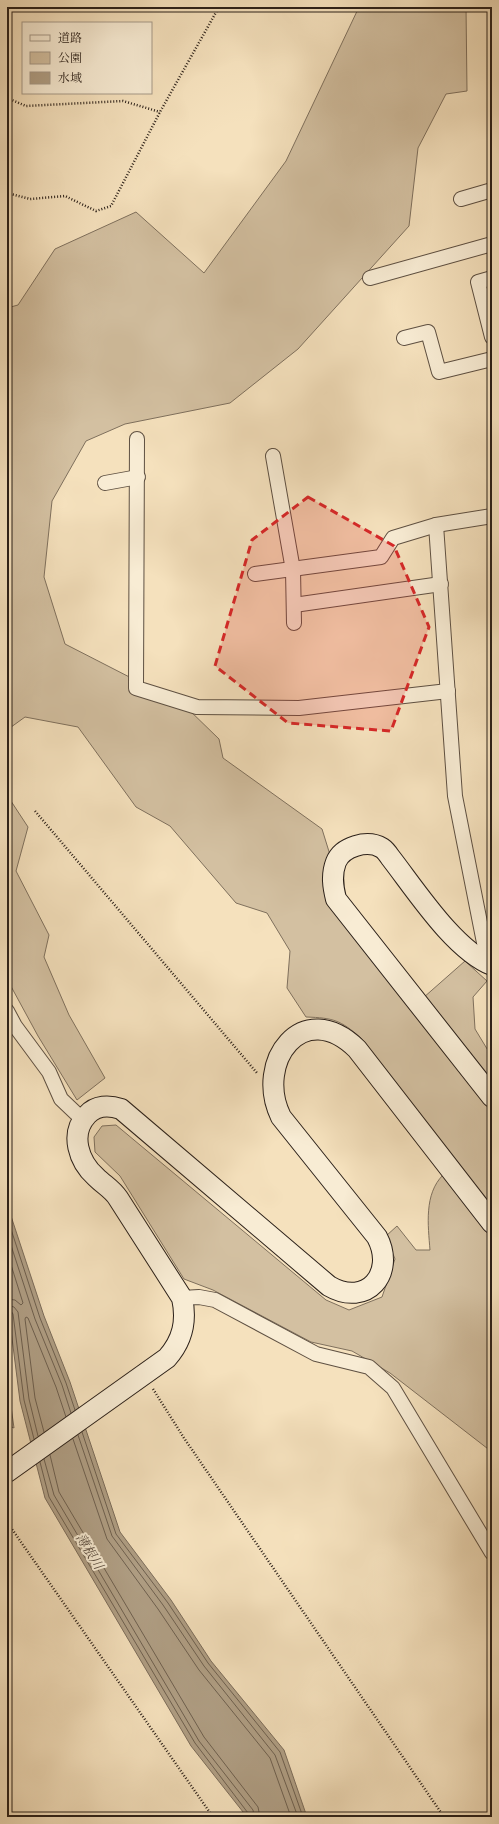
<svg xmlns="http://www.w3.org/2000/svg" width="499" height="1824" font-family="Vollkorn,'Noto Serif JP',serif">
<rect width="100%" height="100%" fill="#f5e1bd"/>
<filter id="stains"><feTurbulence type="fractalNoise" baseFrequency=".005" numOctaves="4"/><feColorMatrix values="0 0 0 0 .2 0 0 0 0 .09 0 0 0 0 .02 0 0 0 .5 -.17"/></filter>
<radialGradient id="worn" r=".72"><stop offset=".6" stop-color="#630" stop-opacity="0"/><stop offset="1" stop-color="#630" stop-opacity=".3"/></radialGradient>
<g fill="#d3c0a1" stroke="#7f705d">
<path d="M359,7h107l1,84 -21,3 -28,54 -9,78 -111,123 -68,54 -105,21 -39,17 -34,60 -8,76 21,67 119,61 35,34 4,19 99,71 9,29v44l161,206v99l-131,-169c-21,-18 -27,-20 -55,-21l-19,-29 3,-37 -23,-38 -31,-10 -66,-77 -34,-19 -58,-80 -53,-10 -18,13v-422l11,-3 37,-56 81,-37 68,61 82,-112z"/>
<polygon points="7,795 28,827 16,871 49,935 44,957 69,1015 105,1078 77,1100 38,1036 7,979"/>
<polygon points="465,961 487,981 473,997 475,1029 492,1057 492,1087 423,998"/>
<path d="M116,1125l210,175 23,10 33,-13 13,-38 -9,-23 11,-10 19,24h14c-2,-25 -6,-56 13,-75l49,64v213l-102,-79 -38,-22 -41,-9 -98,-52 -29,-11 -64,-103 -25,-24 -1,-15 8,-11z"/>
<polygon points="7,1378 14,1428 7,1425"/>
</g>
<polygon fill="#b09f85" stroke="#7b6c5a" points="7,1204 44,1316 70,1382 120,1532 171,1600 211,1661 284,1750 307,1817 247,1817 191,1746 45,1498 20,1401 7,1299"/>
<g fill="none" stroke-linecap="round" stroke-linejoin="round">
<g stroke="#6e604f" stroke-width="1">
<polyline points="7,1217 40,1318 66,1383 75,1410"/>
<polyline points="7,1233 35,1319 62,1385 71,1413"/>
<polyline points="7,1252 23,1303 21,1305 15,1300 7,1299"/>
<polyline points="7,1305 14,1307 18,1312 29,1399 38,1436"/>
<polyline points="7,1310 11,1311 13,1314 24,1400 34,1439"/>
<polyline points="44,1432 35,1398 25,1319 26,1317 28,1318 56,1387 66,1417"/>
<polyline points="82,1432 116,1534 168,1603 208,1663 280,1752 303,1817"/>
<polyline points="78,1435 112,1536 163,1605 204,1666 275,1755 298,1817"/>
<polyline points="73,1439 107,1539 158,1609 199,1670 270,1758 291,1817"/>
<polyline points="50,1455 59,1492 204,1737 258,1807 260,1817"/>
<polyline points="44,1459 54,1495 199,1741 253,1810 254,1817"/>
<polyline points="40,1462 49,1497 195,1743 248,1813 249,1817"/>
</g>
<g stroke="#5e5042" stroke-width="16">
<g id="street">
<polyline points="461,199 492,190"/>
<polyline points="370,278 492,244"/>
<polyline points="492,278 478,282 492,337"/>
<polyline points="404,338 428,332 439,372 492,359"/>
<polyline points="137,439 136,688 197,707 299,708 448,691"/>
<polyline points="273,456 293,570 294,623"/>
<polyline points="105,483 138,477"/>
<polyline points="436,525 455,796 488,963"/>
<polyline points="255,574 381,557 393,538 436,525 492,516"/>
<polyline points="294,605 441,584"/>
<polyline points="7,1011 15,1026 49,1072 61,1099 82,1119"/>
<polyline points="182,1298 199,1297 215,1300 316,1354 369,1367 393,1388 492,1553"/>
</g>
</g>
<g stroke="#2b2019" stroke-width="22">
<g id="secondary">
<path d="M492,965c-38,-15 -77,-76 -102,-108 -2,-3 -5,-7 -8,-9 -15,-9 -40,-1 -46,14 -5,13 -3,25 0,37l156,198"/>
<path d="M7,1472l160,-114c16,-18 20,-37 15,-60l-64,-100c-6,-9 -14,-13 -22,-21 -17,-15 -27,-43 -9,-62 9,-10 22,-10 34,-6l208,177c38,22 67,-13 48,-49l-96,-120c-27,-55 22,-121 76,-68l135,174"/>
</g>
</g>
<g stroke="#2b2019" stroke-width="2.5" stroke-dasharray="1 2" stroke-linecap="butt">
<polyline points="491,7 492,9"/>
<polyline points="7,98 26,106 123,101 160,112"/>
<polyline points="7,193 30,199 65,196 96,211 111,206 160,112 219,7"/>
<polyline points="35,811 257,1073"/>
<polyline points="153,1389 184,1438 444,1817"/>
<polyline points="7,1522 213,1817"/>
</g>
<use href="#street" stroke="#f8ecd4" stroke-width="14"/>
<use href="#secondary" stroke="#f8ecd4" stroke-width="20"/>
</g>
<path fill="#d62828" fill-opacity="0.2" stroke="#d62828" stroke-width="3" stroke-dasharray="8 5" stroke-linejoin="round" d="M308,497l86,49 35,81 -38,104 -103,-8 -73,-57 37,-126z"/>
<g text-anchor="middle" stroke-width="4" stroke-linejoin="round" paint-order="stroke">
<g font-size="13" font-style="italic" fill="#5a4c3f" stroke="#f8ecd4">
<text transform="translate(90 1551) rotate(58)" y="5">薄根川</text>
</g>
</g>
<rect width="499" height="1824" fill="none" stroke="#f5e1bd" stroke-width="24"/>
<rect x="8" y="8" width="483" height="1808" fill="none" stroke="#2b2019" stroke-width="2"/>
<rect x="12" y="12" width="475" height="1800" fill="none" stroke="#2b2019"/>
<rect x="22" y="22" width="130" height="72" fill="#f8ecd4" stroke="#a69a89"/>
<rect x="30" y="35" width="20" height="6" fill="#f8ecd4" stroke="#a69a89"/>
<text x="58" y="42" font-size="12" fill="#2b2019">道路</text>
<rect x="30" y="52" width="20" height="12" fill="#d3c0a1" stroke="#a69a89"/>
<text x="58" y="62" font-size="12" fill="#2b2019">公園</text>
<rect x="30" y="72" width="20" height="12" fill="#b09f85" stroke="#a69a89"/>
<text x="58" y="82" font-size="12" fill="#2b2019">水域</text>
<rect width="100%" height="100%" filter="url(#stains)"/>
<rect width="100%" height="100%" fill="url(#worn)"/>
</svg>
